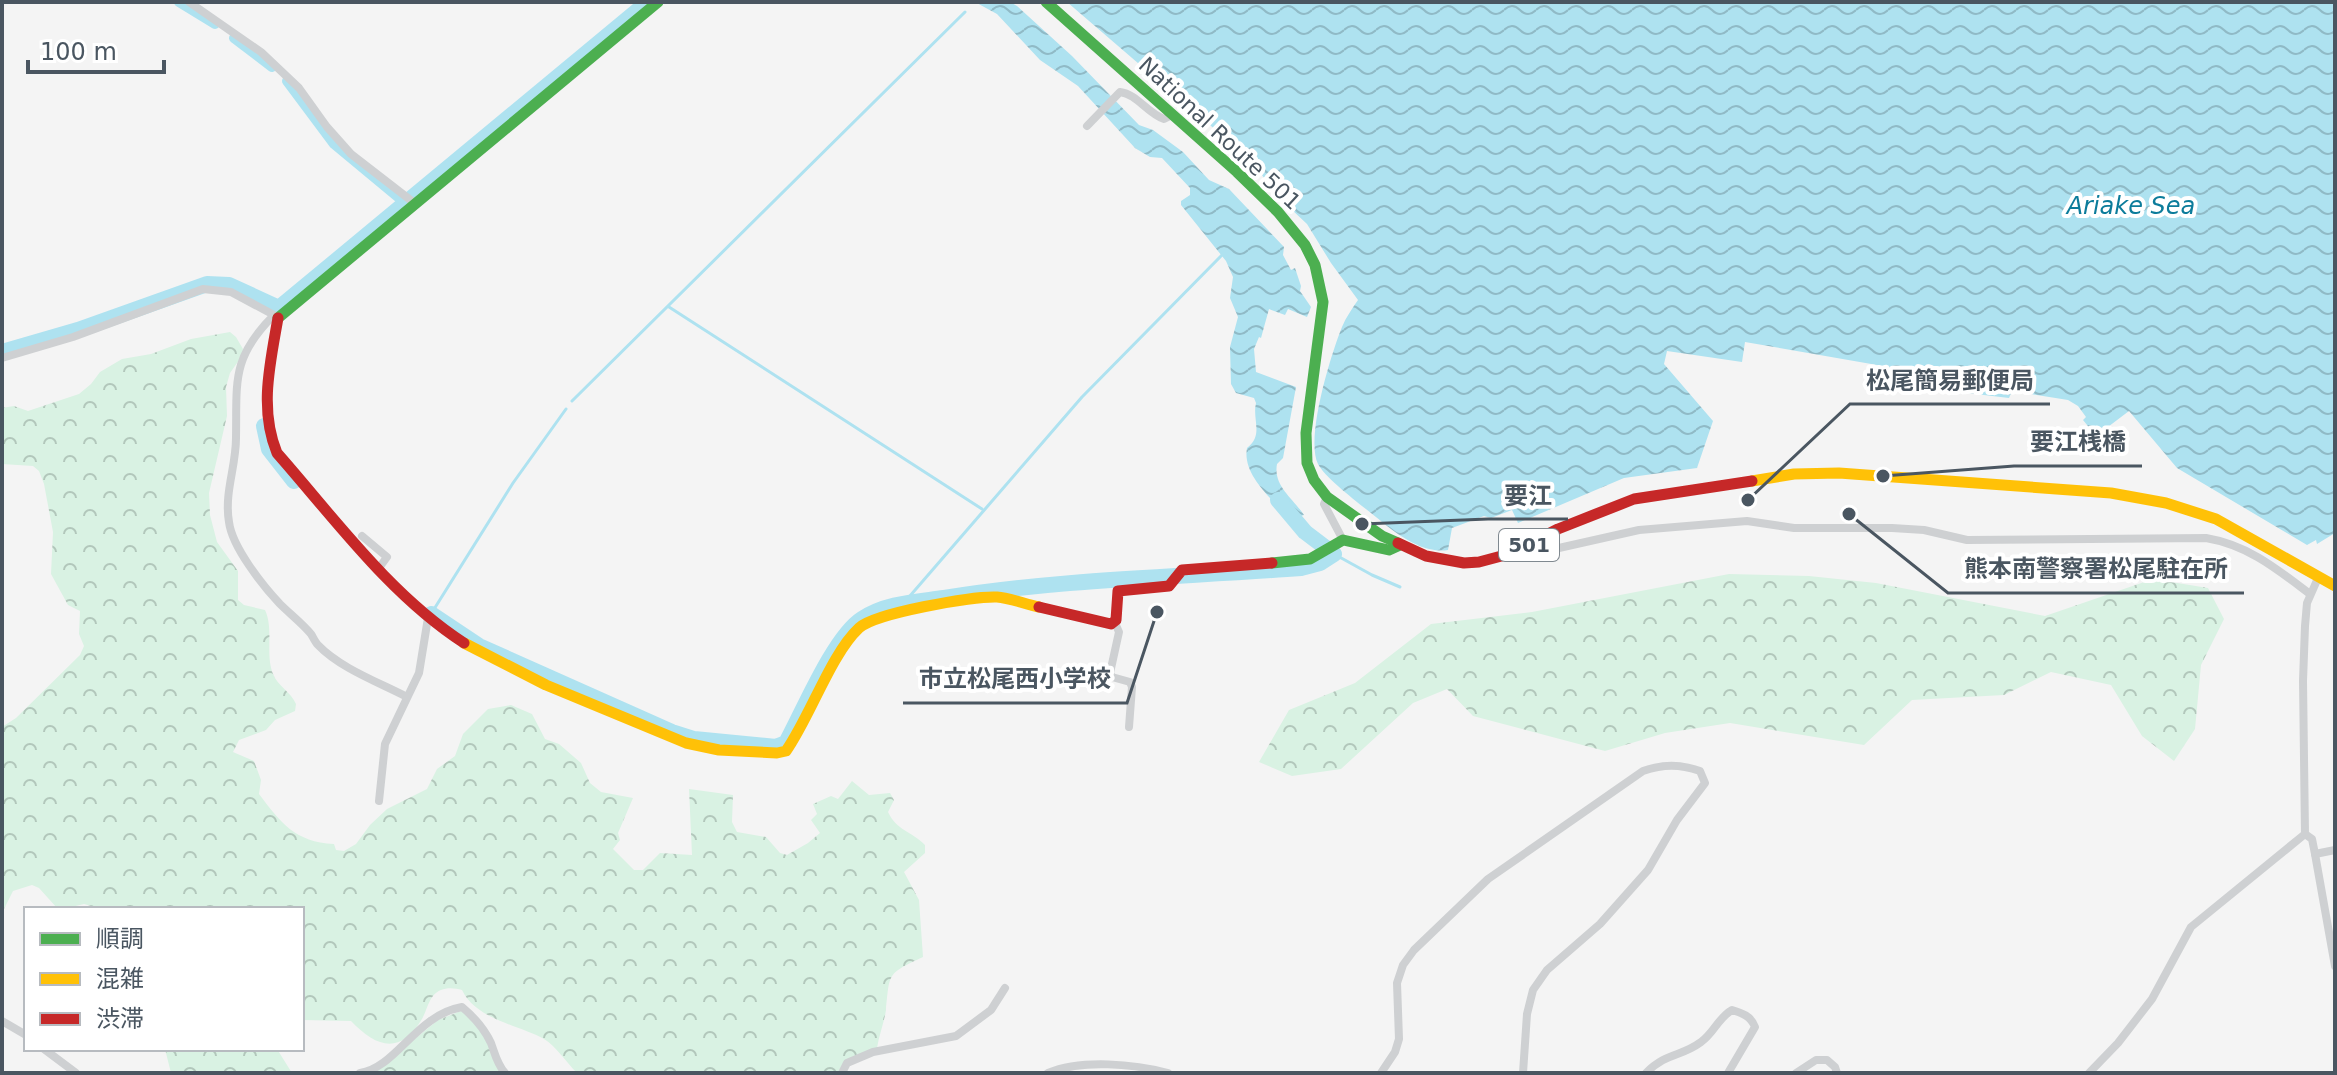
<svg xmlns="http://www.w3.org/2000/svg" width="2337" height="1075" font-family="'DejaVu Sans','Noto Sans JP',sans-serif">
<defs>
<pattern id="forest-crowns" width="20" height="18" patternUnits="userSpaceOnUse" patternTransform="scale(2)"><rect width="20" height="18" fill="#d9f2e3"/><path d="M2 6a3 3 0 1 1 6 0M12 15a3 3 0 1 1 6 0" fill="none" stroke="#b2c7bb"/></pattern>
<pattern id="water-waves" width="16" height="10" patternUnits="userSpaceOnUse" patternTransform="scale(2)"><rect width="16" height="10" fill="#aee2f0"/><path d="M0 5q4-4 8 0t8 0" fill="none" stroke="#90bac6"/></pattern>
</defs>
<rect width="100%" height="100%" fill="#f4f4f4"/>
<g fill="url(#forest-crowns)">
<path d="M230,332l6,5 7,12 -1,7 -12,17 -4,14 1,29 -18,77 1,22 7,27 21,29v29l6,5 21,5c9,19 0,44 8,64 4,11 18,18 23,30l-1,7 -20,9 -9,10 -27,10 -6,12 21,9 7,19 -2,14c22,29 36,48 75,50l2,6 8,1 12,-7 14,-19 17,-16 40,-20 10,-20 18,-13 8,-22 25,-25 23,-4 21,9 13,25 14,5 22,19 9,20 11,9 32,6 -15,35 2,7 -7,9 21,21h9l17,-17 32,2 -3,-66 44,6 -1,27 5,10 29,5 14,16 7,2 21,-12 12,-10 -9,-13 6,-6 -4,-10 18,-8 7,3 14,-18 17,14 21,-2 4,7 -6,12c9,19 22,18 37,33v8l-21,19 15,28 4,57c-36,17 -33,15 -37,53 -2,13 -7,25 -9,38 -14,6 -33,10 -39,25h-257l-5,-1c-10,-10 -20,-26 -32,-33 -23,-13 -69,-20 -82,-49 -10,-3 -22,-3 -29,6 -5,6 -7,16 -11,23 -22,37 -46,28 -71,2l-49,-1v-111h-200l-18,-5 -21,5 -6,-1 -18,-20 -7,-3 -19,6 -11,22v-186l14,-9 64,-63 4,-9 -5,-12 1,-23 -12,-6 -17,-31 2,-42 -9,-48 -5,-13 -6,-5 -31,-2v-56l12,-2 14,5 51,-17 12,-10 9,-12 22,-13 29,-5 40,-15z"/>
<polygon points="1729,574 1809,576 1876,583 2045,616 2153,579 2208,588 2224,619 2201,665 2195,729 2174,761 2142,736 2111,685 2051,672 2004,695 1912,700 1864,745 1730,723 1665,733 1605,751 1473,716 1447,689 1413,703 1341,769 1292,776 1259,762 1289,710 1355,683 1431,624 1532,612"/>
<path d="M466,1009c7,6 33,53 39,64h-132l65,-53z"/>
<polygon points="165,1049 277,1049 292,1073 171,1073"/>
</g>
<g fill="url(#water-waves)">
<path d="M975,2h35l7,4 55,50 67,69 14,5 30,22 26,28 20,9 55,58 -1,8 8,15 4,-2 6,18 -1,5 11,16 -4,10 -19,-8 -3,6 -16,-6 -8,29 -2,-1 -5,12 2,23 40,15 -13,71 -6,6c-4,22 16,34 27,51l-3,1 -8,-3 -5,4c-16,-18 -46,-42 -41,-69 17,-13 5,-28 9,-45l-2,-5 -18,-5 -5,-9 -1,-37 8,-30 -8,-19 3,-21 -7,-16 -45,-56v-4l9,-6v-7l-28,-30 -12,-1 -15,-9 -57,-62 -38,-26 -43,-46z"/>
<path d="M1067,2h1268v531l-18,11 -1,-4 -9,5 -130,-77 -48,-57 -33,25 -13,-16 3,-3 -8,-11 -10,-6 -56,-9 -3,7 -134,-16 2,-17 -132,-23 -3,20 -75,-11 -3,13 49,57 -16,47 -73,10 -106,45 -6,-13 -21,8 -7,-2 -32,12 -4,22c-23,4 -49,-14 -66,-28 -15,-13 -56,-42 -64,-58 -13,-26 13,-110 24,-137 4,-10 10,-18 16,-27l-27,-37 -24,-39 -33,-31 -20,-30z"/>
</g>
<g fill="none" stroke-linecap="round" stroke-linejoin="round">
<g stroke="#aee2f0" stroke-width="3">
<polyline points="669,307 982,509"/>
<polyline points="572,401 965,12"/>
<polyline points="1334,554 1372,575 1400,587"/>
<polyline points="903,604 1082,397 1224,253"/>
<polyline points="431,614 513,483 566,409"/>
</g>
<g stroke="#aee2f0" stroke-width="10">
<polyline points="179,2 215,24"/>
<polyline points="234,38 272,67"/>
<polyline points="287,81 334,144 405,203"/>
</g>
<g stroke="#aee2f0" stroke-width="16">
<polyline points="2,352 78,330 207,284 229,285 279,308 648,2"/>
<polyline points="264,426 269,449 294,481"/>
<path d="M431,614l48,32 193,86 22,7 82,8 10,-4c17,-31 48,-106 76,-124 24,-16 54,-17 82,-21 117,-19 238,-21 357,-30l19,-5 14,-9 -29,-22 -27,-32"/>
</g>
<g stroke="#ced0d2" stroke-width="8">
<polyline points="189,2 261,52 299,88 327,127 351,154 413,202"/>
<path d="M1087,126l33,-34c17,2 27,21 44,27l8,-4"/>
<path d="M2,358l71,-21 130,-48 28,3 43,23c-43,43 -37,66 -38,123 0,29 -12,55 -7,84 3,25 34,64 51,82 10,10 22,19 31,30 2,3 4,8 7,11 22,23 60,37 89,52"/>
<polyline points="1327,497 1324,504 1343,540"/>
<polyline points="362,536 387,557 379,568"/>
<path d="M1525,547l7,4 18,-1 89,-20 108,-9 47,7h98l32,2 43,10 239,-2c42,7 71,31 104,56"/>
<polyline points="2318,578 2307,603 2305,626 2303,681 2305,834 2312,839 2315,854 2335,850"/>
<polyline points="1115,623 1119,632 1110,673 1112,677 1130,682 1132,687 1129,727"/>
<polyline points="379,801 385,744 419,673 428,618"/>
<polyline points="2315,854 2335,966"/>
<polyline points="2,1021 26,1035"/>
<polyline points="44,1049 76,1073"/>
<path d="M360,1073c36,-5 56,-58 102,-66 12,10 22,21 29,36 4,11 6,21 14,30"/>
<polyline points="842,1073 847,1063 873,1052 956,1036 991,1010 1005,988"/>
<path d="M1048,1073c33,-14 87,-9 120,0"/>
<path d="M1381,1073l14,-21 4,-13 -2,-56 6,-18 11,-15 74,-71 155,-108c21,-7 36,-7 57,0l5,12 -28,37 -29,50 -48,54 -53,46 -14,20 -6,24 -4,59"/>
<path d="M1646,1073c21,-21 35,-16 55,-31 13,-9 17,-24 31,-32 10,3 19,6 23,17l-27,46"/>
<polyline points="1796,1073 1816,1060 1827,1060 1835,1067 1837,1073"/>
<polyline points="2089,1073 2118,1043 2152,999 2191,927 2305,834"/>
</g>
<g stroke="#4caf50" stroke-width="11">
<polyline points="1046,2 1237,172 1278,212 1305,245 1315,265 1323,302 1306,433 1307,463 1314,480 1327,497 1382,536 1398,543"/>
<polyline points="278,318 658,2"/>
<polyline points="1272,563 1310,559 1343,540 1389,550 1400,545"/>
</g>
<g stroke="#ffc107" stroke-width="11">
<polyline points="1752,481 1794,474 1839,473 2111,493 2166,503 2216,519 2335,586"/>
<path d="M464,643l82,42 140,58 33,7 58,3 9,-2c24,-34 45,-97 73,-123 16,-15 114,-32 138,-31 13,1 28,7 42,10"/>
</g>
<g stroke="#c62828" stroke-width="11">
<path d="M278,318c-8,46 -19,91 -1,135 58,66 113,142 187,190"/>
<polyline points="1398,543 1426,556 1464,563 1479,562 1509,554 1558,529 1634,499 1752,481"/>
<polyline points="1039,607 1111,624 1116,620 1118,591 1169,586 1182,570 1272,563"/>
</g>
</g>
<g text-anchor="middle" stroke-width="8" stroke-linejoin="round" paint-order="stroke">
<rect fill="#fff" stroke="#808990" stroke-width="2" x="1499" y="529" width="60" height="32" rx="6"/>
<g font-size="20" font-weight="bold" fill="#4a5661">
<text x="1529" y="552">501</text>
</g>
<g font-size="22" fill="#4a5661" stroke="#fff">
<text transform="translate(1220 133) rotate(43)" y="8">National Route 501</text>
</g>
<g font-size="24" font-style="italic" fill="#0c7c9b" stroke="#fff">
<text x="2131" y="214">Ariake Sea</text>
</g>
</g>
<path fill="none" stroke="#4a5661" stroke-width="3" d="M1748 500L1850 404H2050M1883 476L2014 466H2142M1362 524L1488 519H1568M1849 514L1948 593H2244M1157 612L1127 703H903"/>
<g fill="#4a5661" stroke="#fff" stroke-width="3">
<circle cx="1748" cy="500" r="8"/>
<circle cx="1883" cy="476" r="8"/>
<circle cx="1362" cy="524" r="8"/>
<circle cx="1849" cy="514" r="8"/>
<circle cx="1157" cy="612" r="8"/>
</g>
<g font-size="24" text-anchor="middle" font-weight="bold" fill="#4a5661" stroke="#fff" stroke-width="8" stroke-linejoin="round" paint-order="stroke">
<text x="1950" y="389">松尾簡易郵便局</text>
<text x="2078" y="450">要江桟橋</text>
<text x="1528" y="504">要江</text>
<text x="2096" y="577">熊本南警察署松尾駐在所</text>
<text x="1015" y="687">市立松尾西小学校</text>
</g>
<rect width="2337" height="1075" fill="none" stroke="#4a5661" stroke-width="8"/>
<rect x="24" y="907" width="280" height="144" fill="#ffffff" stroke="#b7bbc0" stroke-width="2"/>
<rect x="40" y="933" width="40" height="12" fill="#4caf50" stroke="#b7bbc0" stroke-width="2"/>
<text x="96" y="947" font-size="24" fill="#4a5661">順調</text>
<rect x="40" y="973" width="40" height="12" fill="#ffc107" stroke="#b7bbc0" stroke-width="2"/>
<text x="96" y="987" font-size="24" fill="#4a5661">混雑</text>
<rect x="40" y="1013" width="40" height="12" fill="#c62828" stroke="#b7bbc0" stroke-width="2"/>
<text x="96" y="1027" font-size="24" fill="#4a5661">渋滞</text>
<path d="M28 60v12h136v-12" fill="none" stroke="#4a5661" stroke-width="4"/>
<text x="40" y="60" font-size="24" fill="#4a5661" stroke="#ffffff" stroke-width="6" paint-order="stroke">100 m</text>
</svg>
